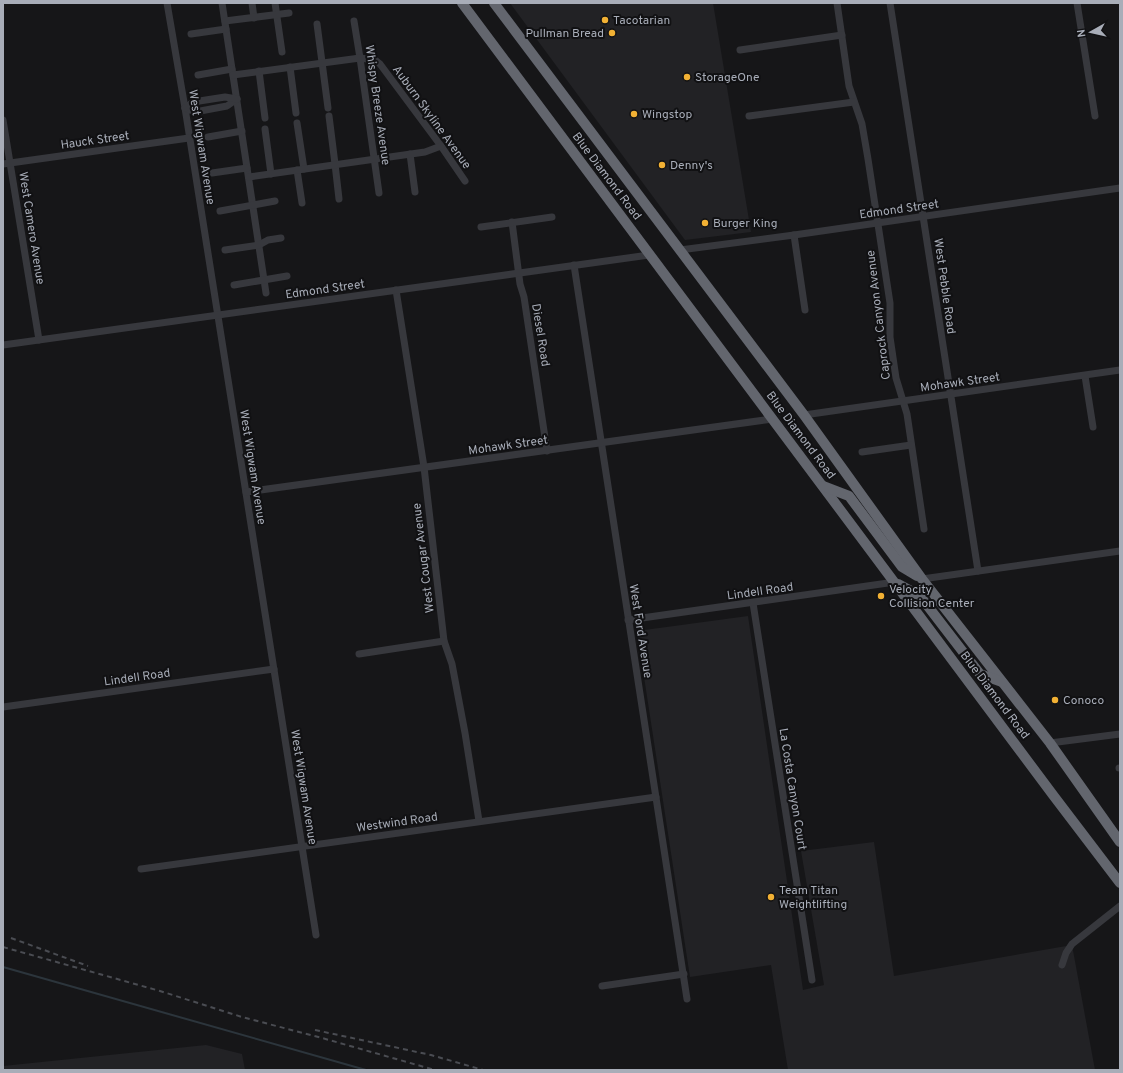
<svg xmlns="http://www.w3.org/2000/svg" width="1123" height="1073" font-family="Overpass,sans-serif">
<rect width="100%" height="100%" fill="#161618"/>
<g fill="#222225">
<polygon points="510,3 713,3 751,232 685,240"/>
<polygon points="748,616 803,990 824,985 801,851 874,842 894,976 1072,945 1095,1070 788,1070 771,965 690,977 637,631"/>
<polygon points="206,1045 242,1054 245,1070 3,1070 3,1066"/>
</g>
<g fill="none" stroke-linecap="round" stroke-linejoin="round">
<polyline stroke="#2c353c" stroke-width="2" points="3,967 366,1070"/>
<g stroke="#37383d" stroke-width="7">
<polyline points="167,3 185,108 316,935"/>
<polyline points="222,3 266,293"/>
<polyline points="252,3 254,18"/>
<polyline points="275,3 282,52"/>
<polyline points="837,3 849,86 862,124 868,159 890,303 890,337 896,378 907,414 924,529"/>
<path d="M890,3c30,189 58,379 88,568"/>
<polyline points="1077,3 1095,116"/>
<polyline points="225,21 289,13"/>
<polyline points="354,21 360,58 379,193"/>
<polyline points="317,24 328,108"/>
<polyline points="191,34 226,29"/>
<polyline points="740,50 842,35"/>
<polyline points="290,67 296,113"/>
<polyline points="259,71 265,118"/>
<polyline points="198,75 232,69"/>
<polyline points="233,75 360,58 375,60 380,64 441,146 465,181"/>
<polyline points="185,108 195,112 227,106 237,99"/>
<polyline points="185,108 193,102 225,97 237,99"/>
<polyline points="329,116 335,164"/>
<polyline points="749,116 854,102"/>
<polyline points="3,120 39,340"/>
<polyline points="297,123 304,169"/>
<polyline points="265,129 271,174"/>
<polyline points="208,137 242,131"/>
<polyline points="410,154 415,192"/>
<polyline points="3,164 189,138"/>
<polyline points="335,164 339,199"/>
<polyline points="297,170 302,203"/>
<polyline points="212,173 247,168"/>
<polyline points="249,177 425,152 441,146"/>
<polyline points="220,211 275,201"/>
<polyline points="512,222 520,284 524,297 547,451"/>
<polyline points="481,227 552,217"/>
<polyline points="794,235 805,310"/>
<polyline points="225,250 259,245 268,240 281,238"/>
<polyline points="680,250 794,235 1120,188"/>
<polyline points="574,265 687,999"/>
<polyline points="234,285 287,276"/>
<polyline points="396,290 424,467 444,641 452,664 465,733 479,821"/>
<polyline points="3,345 649,255"/>
<polyline points="1085,376 1093,427"/>
<polyline points="804,415 1120,370"/>
<polyline points="862,452 911,445"/>
<polyline points="246,492 772,419"/>
<polyline points="922,579 1120,551"/>
<polyline points="753,603 812,980"/>
<polyline points="628,620 895,582"/>
<polyline points="359,654 444,641"/>
<polyline points="3,707 274,669"/>
<polyline points="1050,743 1120,734"/>
<polyline points="1119,768 1120,768"/>
<polyline points="141,869 656,797"/>
<polyline points="1062,965 1066,953 1072,944 1120,906"/>
<polyline points="602,986 684,974"/>
</g>
<g stroke="#63666e" stroke-width="10">
<polyline points="462,3 1053,795 1120,883"/>
<polyline points="494,3 804,415 922,579 1050,743 1120,842"/>
<polyline points="823,486 849,496 902,567 917,576"/>
<polyline points="898,584 920,596 980,674 1002,682"/>
</g>
<g stroke="#4a4c52" stroke-width="2" stroke-dasharray="5 4" stroke-linecap="butt">
<polyline points="11,938 88,966"/>
<polyline points="3,947 160,991 242,1017 322,1038 435,1070"/>
<polyline points="315,1030 431,1055 483,1070"/>
</g>
</g>
<g fill="#f2b134" stroke="#111113" stroke-width="1.5">
<circle cx="605" cy="20" r="4"/>
<circle cx="612" cy="33" r="4"/>
<circle cx="687" cy="77" r="4"/>
<circle cx="634" cy="114" r="4"/>
<circle cx="662" cy="165" r="4"/>
<circle cx="705" cy="223" r="4"/>
<circle cx="881" cy="596" r="4"/>
<circle cx="1055" cy="700" r="4"/>
<circle cx="771" cy="897" r="4"/>
</g>
<g text-anchor="middle" stroke-width="4" stroke-linejoin="round" paint-order="stroke">
<g font-size="12" fill="#a8adb8" stroke="#111113" text-anchor="start">
<text x="613" y="24">Tacotarian</text>
<text x="604" y="37" text-anchor="end">Pullman Bread</text>
<text x="695" y="81">StorageOne</text>
<text x="642" y="118">Wingstop</text>
<text x="670" y="169">Denny's</text>
<text x="713" y="227">Burger King</text>
<text x="889" y="593">Velocity<tspan x="889" dy="14">Collision Center</tspan></text>
<text x="1063" y="704">Conoco</text>
<text x="779" y="894">Team Titan<tspan x="779" dy="14">Weightlifting</tspan></text>
</g>
<g font-size="12" fill="#a8adb8" stroke="#111113">
<text transform="translate(378 105) rotate(82)" y="4">Whispy Breeze Avenue</text>
<text transform="translate(432 117) rotate(54)" y="4">Auburn Skyline Avenue</text>
<text transform="translate(95 140) rotate(-8)" y="4">Hauck Street</text>
<text transform="translate(202 147) rotate(81)" y="4">West Wigwam Avenue</text>
<text transform="translate(607 176) rotate(53)" y="4">Blue Diamond Road</text>
<text transform="translate(899 209) rotate(-8)" y="4">Edmond Street</text>
<text transform="translate(32 228) rotate(81)" y="4">West Camero Avenue</text>
<text transform="translate(945 286) rotate(82)" y="4">West Pebble Road</text>
<text transform="translate(325 289) rotate(-8)" y="4">Edmond Street</text>
<text transform="translate(878 315) rotate(-97)" y="4">Caprock Canyon Avenue</text>
<text transform="translate(541 335) rotate(81)" y="4">Diesel Road</text>
<text transform="translate(960 382) rotate(-8)" y="4">Mohawk Street</text>
<text transform="translate(801 435) rotate(53)" y="4">Blue Diamond Road</text>
<text transform="translate(508 445) rotate(-8)" y="4">Mohawk Street</text>
<text transform="translate(253 467) rotate(81)" y="4">West Wigwam Avenue</text>
<text transform="translate(423 558) rotate(-97)" y="4">West Cougar Avenue</text>
<text transform="translate(760 591) rotate(-8)" y="4">Lindell Road</text>
<text transform="translate(641 631) rotate(81)" y="4">West Ford Avenue</text>
<text transform="translate(137 677) rotate(-8)" y="4">Lindell Road</text>
<text transform="translate(995 695) rotate(53)" y="4">Blue Diamond Road</text>
<text transform="translate(304 787) rotate(81)" y="4">West Wigwam Avenue</text>
<text transform="translate(793 789) rotate(81)" y="4">La Costa Canyon Court</text>
<text transform="translate(397 822) rotate(-8)" y="4">Westwind Road</text>
</g>
</g>
<rect width="1123" height="1073" fill="none" stroke="#a8adb8" stroke-width="8"/>
<g transform="translate(1091 32) rotate(262)" stroke="#111113" stroke-width="3" paint-order="stroke">
<path d="M0-3L7 15L0 10L-7 15Z" fill="#a8adb8"/>
<text y="-6" font-size="11" font-weight="bold" text-anchor="middle" fill="#a8adb8">N</text>
</g>
</svg>
